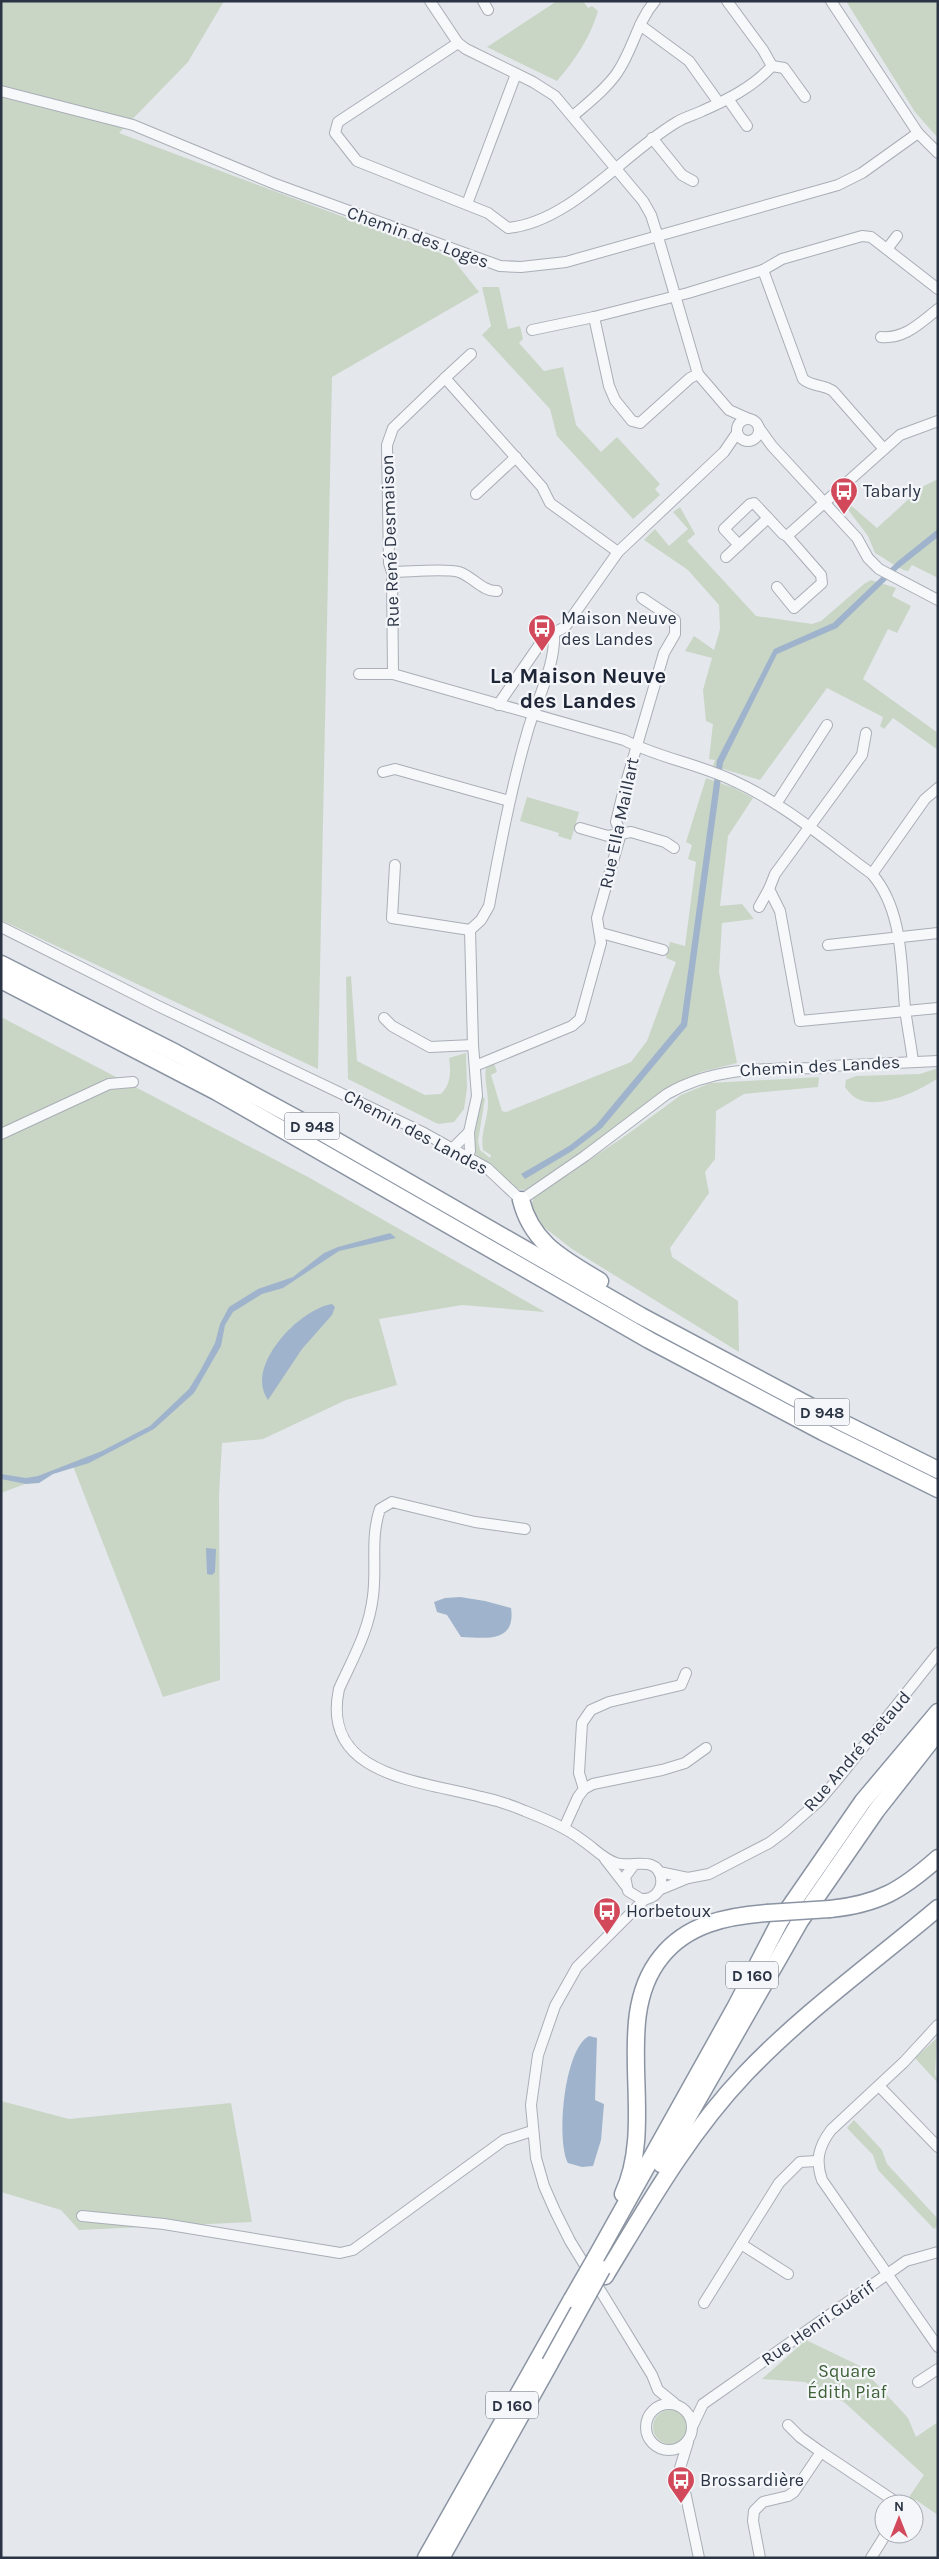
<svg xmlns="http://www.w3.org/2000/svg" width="939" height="2559" font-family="Karla,sans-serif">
<rect width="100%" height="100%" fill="#e4e7ec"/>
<g fill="#c9d6c5">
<polygon points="1,1 224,1 188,62 119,133 451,257 479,292 332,377 318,1069 1,920"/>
<path d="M557,1h26l5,7 4,-2 6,5c-8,27 -23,49 -41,70l-70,-34z"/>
<polygon points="846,1 938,1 938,138 915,112"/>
<polygon points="499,287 508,329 520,326 523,339 519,343 544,371 563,367 576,425 601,452 617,437 660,484 655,489 660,495 633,519 557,436 550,409 482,335 491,326 482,287"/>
<path d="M938,479v99l-26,-13 -4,6c-9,-1 -23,-13 -33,-18l-7,-17 -25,-33 4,-1 30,26 45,-41z"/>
<polygon points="680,507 695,534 687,541 756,616 812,624 821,621 864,584 871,580 896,588 892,596 911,606 897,633 888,629 863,679 938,733 938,750 893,718 884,729 880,726 883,717 827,688 760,780 713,766 715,760 709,759 713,724 706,721 703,690 712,658 685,651 694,636 714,650 720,629 719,605 688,570 644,540 655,529 669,546 688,529 673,512"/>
<path d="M706,778l28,10 19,10 -25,38 -8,70 22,-2 12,15 -32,4 -3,49 18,91 -36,9 -26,14 -133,95 -16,9 -9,-1 -41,-34 -3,-11 8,-46h4l-7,43 2,9 10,8 1,-3 -8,-5c-3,-17 5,-30 5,-47 0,-12 -4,-23 -2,-35l8,-5 3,9 -6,3 11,36 4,1 125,-50 16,-21 29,-79 -10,-4 4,-16 15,4 11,-84 -8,-3 4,-14 -6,-3z"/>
<polygon points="527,797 579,812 571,840 558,836 559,833 520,821"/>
<path d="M351,976l6,85 68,34 16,-1c10,-11 10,-21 8,-36l17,-5 1,35 -3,21 -10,13 -16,2 -90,-45 -2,-102z"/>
<polygon points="1,1017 308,1177 545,1312 462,1305 379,1319 397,1385 346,1400 263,1439 222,1443 219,1495 220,1680 163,1697 73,1466 1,1493"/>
<path d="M938,1068v10c-19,13 -59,33 -82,20 -4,-2 -8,-7 -11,-11l1,-7 10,-4 64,-2z"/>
<polygon points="819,1077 818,1087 744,1094 716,1111 715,1159 705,1172 709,1193 670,1248 672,1257 738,1301 739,1352 572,1249 536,1221 530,1209 534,1197 625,1136 681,1095 710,1083"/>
<polygon points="937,2038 935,2074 938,2083 915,2058"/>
<polygon points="1,2101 69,2119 231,2103 252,2222 79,2230 61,2210 1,2192"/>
<polygon points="854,2120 882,2150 887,2164 938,2219 938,2226 934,2229 878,2170 873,2155 847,2128"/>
<polygon points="806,2340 860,2366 908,2418 916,2437 938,2422 938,2515 916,2500 912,2504 907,2500 924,2475 844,2402 805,2382 762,2379"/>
<circle cx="670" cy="2427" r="17"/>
</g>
<g fill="#9fb4cc">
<polygon points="938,529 938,537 899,568 837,628 777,654 723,763 687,1026 602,1128 572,1151 525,1179 521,1174 569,1146 596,1125 681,1023 717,760 774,649 833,623 898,561"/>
<polygon points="390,1233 396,1238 339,1251 283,1288 262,1294 233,1312 225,1325 221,1346 194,1393 154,1429 89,1463 53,1474 39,1483 26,1484 1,1479 1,1474 26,1478 38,1476 102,1451 150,1426 189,1389 200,1371 215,1343 220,1324 229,1307 258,1289 293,1277 324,1253 338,1247"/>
<path d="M332,1304l3,3 -3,8 -30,34 -34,51c-24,-33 31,-91 64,-96z"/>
<polygon points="206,1548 216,1549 215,1572 212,1575 207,1574"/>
<path d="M460,1597l25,4 26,7c5,35 -25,30 -50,29l-14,-22 -10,-3 -3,-10 11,-4z"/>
<path d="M589,2036l8,2 -2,62 9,4 -3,36 -8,26 -11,1 -14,-4c-12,-24 -4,-114 21,-127z"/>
</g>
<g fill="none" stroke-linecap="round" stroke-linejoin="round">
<g stroke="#a9aeb7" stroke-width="12">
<g id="minor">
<polyline points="430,1 458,43 466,49 533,82 555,96 643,201 651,215 658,237 698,374 729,410 749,419"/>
<polyline points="483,1 488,10"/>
<polyline points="831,1 918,133 938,153"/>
<polyline points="640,25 689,61 719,103"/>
<path d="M458,43l-120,79 -3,11 22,28 131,52 20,15c63,-6 116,-75 169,-106 8,-5 17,-7 25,-11 25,-11 51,-24 70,-45l-9,-16 -36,-49"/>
<polyline points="772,66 784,68 805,97"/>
<polyline points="1,91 133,125 275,184 500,266 521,267 566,262 838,185 862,173 918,133"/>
<polyline points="728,99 747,126"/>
<path d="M573,116c15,-13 33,-27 44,-43 16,-23 20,-51 38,-72"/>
<polyline points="652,138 682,175 693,181"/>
<polyline points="467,204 516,74"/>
<polyline points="887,249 897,236"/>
<path d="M763,270l40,109c9,8 20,5 30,12l50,57"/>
<polyline points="532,330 594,317"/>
<path d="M881,337c24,2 39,-14 57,-28"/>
<polyline points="698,374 690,378 640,423 632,421 615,400 609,386 594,317 688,293 763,270 782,259 862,236 871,237 938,289"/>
<polyline points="445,378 471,354"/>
<circle cx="748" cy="430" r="11"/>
<polyline points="759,428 772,446 857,538 868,558 879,569 938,600"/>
<polyline points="476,494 516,457"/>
<polyline points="739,545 724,529 750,504 754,503 783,534 787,536 900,435 938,421"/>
<polyline points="726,557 768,518"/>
<path d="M392,572c17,0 53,-4 67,0 13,4 24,20 38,19"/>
<polyline points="777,587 794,608 822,583 821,575 787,536"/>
<path d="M359,674h34l231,66c35,18 75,24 110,41 51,23 94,61 138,93 31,36 29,89 33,134 2,18 6,36 8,54"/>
<polyline points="393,674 392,572 389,563 387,445 393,428 445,378 542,487 550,503 618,552"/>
<polyline points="498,705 544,638 565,627 618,552 724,452 737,433"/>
<polyline points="866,733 862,755 775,874 769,889 780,911 800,1021 938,1008"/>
<polyline points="383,772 395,769 509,801"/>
<polyline points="776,804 827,725"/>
<polyline points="580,828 608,836 631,832 665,842 674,848"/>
<polyline points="395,865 392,918 470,930"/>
<polyline points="872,874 925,799 938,788"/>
<polyline points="759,907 769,889"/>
<path d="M1,927l155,78 268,128 63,35 34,32 64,-44 82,-62c50,-29 103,-25 158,-26l5,-2 108,-5"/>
<polyline points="601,933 663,950"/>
<polyline points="828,945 938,933"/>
<polyline points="384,1018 392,1026 430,1047 473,1045"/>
<polyline points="475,1066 572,1026 580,1019 601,943 597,918 621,833 616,822 623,793 664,653 675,634 675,620 642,598"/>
<polyline points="1,1134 109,1084 133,1082"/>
<polyline points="452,1149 469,1132"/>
<path d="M467,1157l3,-6 -1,-19 8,-36 -4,-51 -3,-115 11,-10 8,-14c11,-59 22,-118 39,-176 9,-31 28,-65 26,-98"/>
<path d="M525,1529l-50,-7 -83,-20 -12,7c-10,29 -3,57 -7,87 -4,35 -20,62 -34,93 -19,88 84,92 142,108 15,3 30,8 44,14 20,8 40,16 57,29 12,8 21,19 34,23 16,5 41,-8 45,15 2,13 -8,22 -20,21l-13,-8 -3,-14 8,-11"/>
<polyline points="584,1789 593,1784 662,1770 685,1763 706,1748"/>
<polyline points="564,1828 578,1797 584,1789 579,1773 582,1723 591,1710 609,1702 681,1685 686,1673"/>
<polyline points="605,1859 626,1886"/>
<polyline points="659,1872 688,1878"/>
<polyline points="659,1890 688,1878 709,1874 769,1843 785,1831 819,1801 841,1775 938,1653"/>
<polyline points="645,1899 577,1967 555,2006 538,2055 531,2105 536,2158 544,2186 555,2211 570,2241 652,2375 658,2390 674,2403"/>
<path d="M938,2025l-34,37 -73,68c-12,16 -16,30 -9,50l116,167"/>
<polyline points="879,2086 938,2147"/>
<polyline points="82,2216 164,2224 340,2253 353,2250 504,2140 532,2131"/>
<polyline points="741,2244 788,2274"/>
<polyline points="704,2303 779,2183 800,2162 817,2161"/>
<polyline points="918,2382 938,2369"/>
<circle cx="669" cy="2427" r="23"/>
<polyline points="693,2425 703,2404 906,2261 938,2252"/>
<polyline points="788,2425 800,2437 821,2452"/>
<polyline points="688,2442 680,2468 699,2558"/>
<polyline points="760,2558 753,2521 754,2511 763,2502 788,2496 794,2492 821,2452 899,2504"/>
<polyline points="871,2558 886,2534"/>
</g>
</g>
<g stroke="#8b94a3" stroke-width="19">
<g id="trunk">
<polyline points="1,964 176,1053 309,1125 641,1316 825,1414 938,1470"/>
<polyline points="1,980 217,1092 649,1340 823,1432 938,1489"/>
<path d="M521,1200c11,44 43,59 79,81"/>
<path d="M830,1909c49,-5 72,-19 108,-51"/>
<polyline points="661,2164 800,1921 876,1811 938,1732"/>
<path d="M623,2194c35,-74 -13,-174 38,-237 26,-33 66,-41 106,-44"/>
<polyline points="595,2259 735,2008 780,1921 863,1801 938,1712"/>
<path d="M605,2276c43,-71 83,-142 140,-202 58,-61 129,-112 193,-166"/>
<polyline points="426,2558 572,2299"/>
<polyline points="441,2558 550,2363"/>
</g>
</g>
<use href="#minor" stroke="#f7f8fa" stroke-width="10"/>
<use href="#trunk" stroke="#fff" stroke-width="16"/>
<g stroke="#8b94a3" stroke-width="19" stroke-linecap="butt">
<g id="trunk-bridge">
<polyline points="767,1913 830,1909"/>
<polyline points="572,2299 595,2259"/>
<polyline points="550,2363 602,2269"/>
</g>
</g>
<use href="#trunk-bridge" stroke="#fff" stroke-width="16"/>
</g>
<defs>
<g id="bus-pin" transform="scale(1.4375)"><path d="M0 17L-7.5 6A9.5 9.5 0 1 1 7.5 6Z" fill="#d1495b" stroke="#f4f6f9"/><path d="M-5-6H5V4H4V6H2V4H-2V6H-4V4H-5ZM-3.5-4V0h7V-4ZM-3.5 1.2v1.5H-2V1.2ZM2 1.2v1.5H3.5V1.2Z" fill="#fff"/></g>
</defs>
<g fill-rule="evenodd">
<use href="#bus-pin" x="844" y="491"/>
<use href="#bus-pin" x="542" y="628"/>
<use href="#bus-pin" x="607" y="1911"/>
<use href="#bus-pin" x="681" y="2480"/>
</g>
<g text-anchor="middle" stroke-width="4.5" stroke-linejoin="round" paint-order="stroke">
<g fill="#f4f6f9" stroke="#676e7b" stroke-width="1">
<rect x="284.5" y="1112.5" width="55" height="27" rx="4"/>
<rect x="794.5" y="1398.5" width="55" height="27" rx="4"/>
<rect x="726" y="1961.5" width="52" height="27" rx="4"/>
<rect x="486" y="2391.5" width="52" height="27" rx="4"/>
</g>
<g font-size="16" font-weight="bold" fill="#2b3445">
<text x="312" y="1132">D 948</text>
<text x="822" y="1418">D 948</text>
<text x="752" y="1981">D 160</text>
<text x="512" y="2411">D 160</text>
</g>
<g font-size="18" fill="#2b3445" stroke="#f4f6f9">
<text transform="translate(418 237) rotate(20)" y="6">Chemin des Loges</text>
<text transform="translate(390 541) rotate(-92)" y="6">Rue René Desmaison</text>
<text transform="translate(619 823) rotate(-78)" y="6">Rue Ella Maillart</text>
<text transform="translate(820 1066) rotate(-3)" y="6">Chemin des Landes</text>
<text transform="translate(416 1132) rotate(28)" y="6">Chemin des Landes</text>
<text transform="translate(857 1751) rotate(-49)" y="6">Rue André Bretaud</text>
<text transform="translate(818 2323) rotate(-35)" y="6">Rue Henri Guérif</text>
</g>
<g font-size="18" fill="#2b3445" stroke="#f4f6f9" text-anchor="start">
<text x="863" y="497">Tabarly</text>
<text x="561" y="624">Maison Neuve<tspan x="561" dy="21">des Landes</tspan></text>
<text x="626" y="1917">Horbetoux</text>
<text x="700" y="2486">Brossardière</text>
</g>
<g font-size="18" fill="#3f6138" stroke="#f4f6f9">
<text x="847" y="2377">Square<tspan x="847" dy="21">Édith Piaf</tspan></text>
</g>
<g font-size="22" font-weight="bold" fill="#1d2536" stroke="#f4f6f9">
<text x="578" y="683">La Maison Neuve<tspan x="578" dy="25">des Landes</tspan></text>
</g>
</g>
<rect width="939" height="2559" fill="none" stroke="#2b3445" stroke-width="5"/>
<g transform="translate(899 2519)"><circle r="24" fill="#f4f6f9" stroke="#a4a8b1"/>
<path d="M0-4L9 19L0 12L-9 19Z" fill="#d1495b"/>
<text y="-8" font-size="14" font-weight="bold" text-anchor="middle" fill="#2b3445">N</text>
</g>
</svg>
